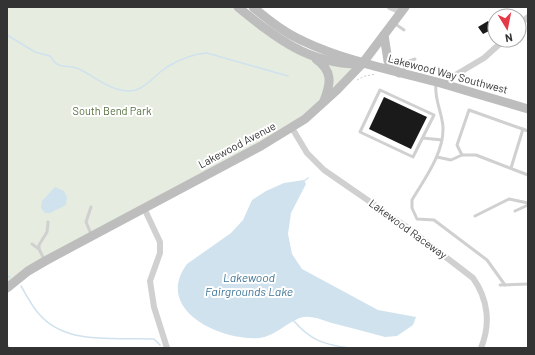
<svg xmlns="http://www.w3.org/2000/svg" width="535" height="355" font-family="Barlow,sans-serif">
<rect width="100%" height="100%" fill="#fff"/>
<polygon fill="#e6ecdf" points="7,7 239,7 294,48 362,64 292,128 7,288"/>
<g fill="#cfe2ee">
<path d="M304,180l2,4 -15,29 -3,21 4,20 10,15 76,41 38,7 -3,8 -16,11 -12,1c-17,-5 -35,-9 -53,-14 -7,-2 -16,-6 -23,-6 -16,-2 -32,20 -50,21 -38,3 -106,-28 -72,-74l44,-31 12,-13 9,-20 14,-9 18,-8z"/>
<polygon points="55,187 64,191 67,197 66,205 50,213 45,213 41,208 42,201"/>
</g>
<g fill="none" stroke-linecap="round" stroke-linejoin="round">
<g stroke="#cfe2ee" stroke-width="1.5">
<path d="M7,35l28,17 15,4c11,17 16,6 31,14 12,6 24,16 36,19 25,8 32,-10 50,-22 13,-8 25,-13 40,-14l81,23"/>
<polyline points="304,181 308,178"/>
<polyline points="7,276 10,277"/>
<path d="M21,286c6,10 11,21 19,29 27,31 78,22 114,24l6,6"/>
<path d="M293,320c17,20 31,25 57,28"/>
</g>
</g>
<g fill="#1a1a1a">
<polygon points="488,21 492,26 490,28 491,30 483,34 478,27"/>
<polygon points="384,97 427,117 411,149 369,129"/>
</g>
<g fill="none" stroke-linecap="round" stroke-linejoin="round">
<polyline stroke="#cdcdcd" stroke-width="1" stroke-dasharray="2 2" stroke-linecap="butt" points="357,80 365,76 376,74"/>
<g stroke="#d0d0d0" stroke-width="3">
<polyline points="394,23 404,30"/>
<polyline points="403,72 406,62 415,59"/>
<path d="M436,84c-2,15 6,28 7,43 1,26 -18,51 -31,73v8l5,11 17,1 53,40 18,25"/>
<polygon points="380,90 434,115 413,157 360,132"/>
<polyline points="423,138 442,140"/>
<polyline points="462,155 476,155 528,175"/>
<polyline points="437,157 451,160 462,155 457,145 469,110 528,131"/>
<polyline points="511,168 523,129"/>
<polyline points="91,207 86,222 91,234"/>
<polyline points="515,211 528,205"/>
<polyline points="475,216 509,199 528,203"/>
<polyline points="32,244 39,249 44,259"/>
<polyline points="39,249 39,245 47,232 48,222"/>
<polyline points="500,285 528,284"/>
<polyline points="7,346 8,348"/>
</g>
<g stroke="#d0d0d0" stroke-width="6">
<polyline points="390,7 401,12"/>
<polyline points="519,25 528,17"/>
<polyline points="446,85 452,77 484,58 504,40"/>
<path d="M292,128l15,25 17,17 84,58 65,50c15,21 18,46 8,70"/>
<polyline points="144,208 160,242 160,253 150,281 154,307 167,348"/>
</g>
<g stroke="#bdbdbd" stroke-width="9">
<path d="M238,7c38,31 71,58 123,57"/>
<path d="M253,7c15,13 31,26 50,34 42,20 89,29 134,41 30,9 61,18 91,27"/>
<polyline points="384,35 388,61 399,73"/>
<path d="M316,59c17,12 15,24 8,42"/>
<polyline points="7,288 28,271 45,261 261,146 305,119 337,90 362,64 405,7"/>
</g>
</g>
<g text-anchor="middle" stroke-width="4" stroke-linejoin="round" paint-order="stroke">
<g font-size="11" fill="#333" stroke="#fff">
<text transform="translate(448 74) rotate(15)" y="4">Lakewood Way Southwest</text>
<text transform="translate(237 145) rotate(-28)" y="4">Lakewood Avenue</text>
<text transform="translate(408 229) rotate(36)" y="4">Lakewood Raceway</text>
</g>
<g font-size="11" fill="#56703f" stroke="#fff">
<text x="112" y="115">South Bend Park</text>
</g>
<g font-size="12" font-style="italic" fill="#3f7597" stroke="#fff">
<text x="249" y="282">Lakewood<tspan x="249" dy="14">Fairgrounds Lake</tspan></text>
</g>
</g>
<rect width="535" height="355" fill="none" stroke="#333333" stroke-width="16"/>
<g transform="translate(507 28) rotate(170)"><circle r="19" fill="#ffffff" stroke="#adadad"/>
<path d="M0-3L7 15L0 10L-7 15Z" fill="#e63946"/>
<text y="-6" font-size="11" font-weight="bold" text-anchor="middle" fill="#333333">N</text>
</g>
</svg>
